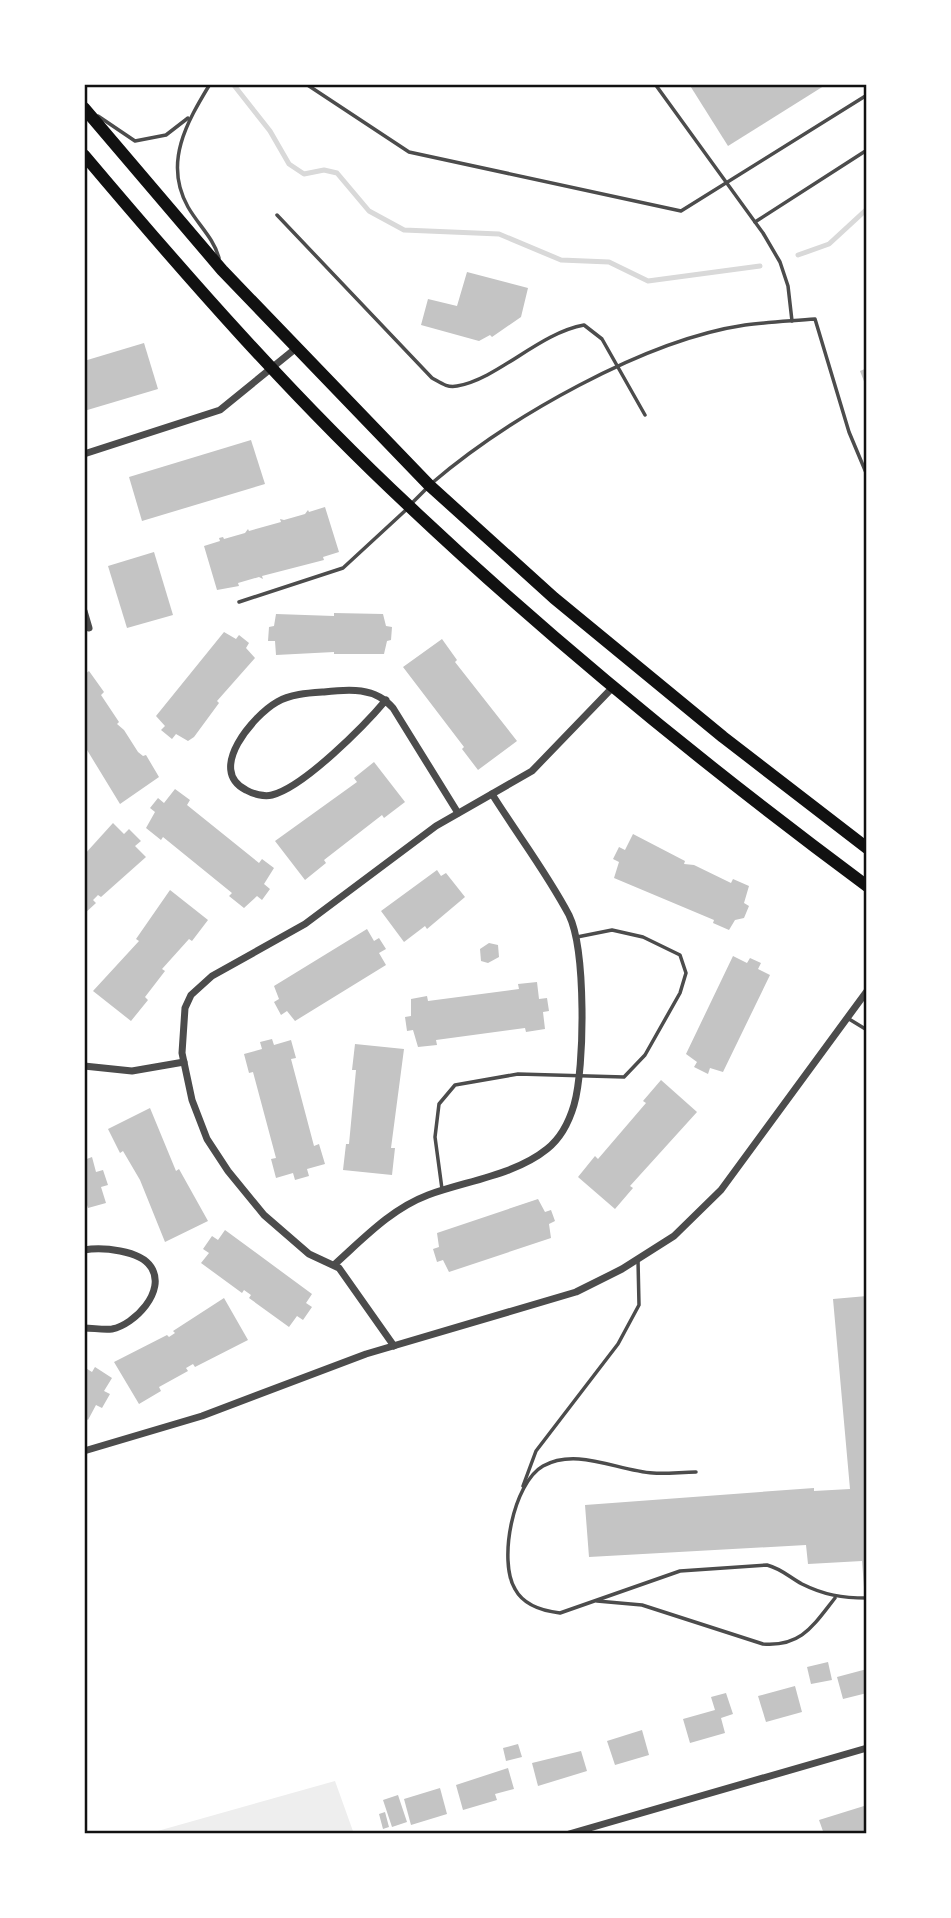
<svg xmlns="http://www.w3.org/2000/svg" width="951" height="1918" font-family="Roboto,sans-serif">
<rect width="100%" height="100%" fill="#fff"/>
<polygon fill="#eee" points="335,1781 354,1834 147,1834"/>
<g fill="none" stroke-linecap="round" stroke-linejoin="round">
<g stroke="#d9d9d9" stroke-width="5">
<polyline points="233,84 270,131 289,164 304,174 324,170 337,173 369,211 404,230 499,234 561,260 609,262 648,281 760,266"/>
<polyline points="798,255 829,244 867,209"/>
</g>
</g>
<g fill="#c4c4c4">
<polygon points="689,84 827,84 728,146"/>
<polygon points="467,272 528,288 521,317 492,337 490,335 479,341 421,325 428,299 457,306"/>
<polygon points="144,343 158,389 84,411 84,361"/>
<polygon points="867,368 867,389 860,371"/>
<polygon points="251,440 265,484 142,521 129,477"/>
<polygon points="325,507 339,552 323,557 324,560 262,576 263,579 259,577 238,583 239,586 217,590 204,546 220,541 219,538 223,537 224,539 245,533 248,529 249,531 281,522 280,519 284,520 305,514 308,510 309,512"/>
<polygon points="154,552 173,615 127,628 108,566"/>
<polygon points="334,613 383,614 386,626 392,627 391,640 387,641 384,654 334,654 334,652 276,655 275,641 268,641 269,627 274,626 276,614 334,616"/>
<polygon points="224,632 236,639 239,635 249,643 246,648 255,658 217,701 219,703 194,737 188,741 176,734 172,739 161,730 165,726 156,716"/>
<polygon points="442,639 457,660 455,662 517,741 478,770 462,749 464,747 403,667"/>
<polygon points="89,671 104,692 101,695 119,722 117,724 124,730 138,752 143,756 146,755 159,777 120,804 84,745 84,675"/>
<polygon points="374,762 405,802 384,818 382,815 324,860 326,863 305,880 275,841 357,782 354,778"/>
<polygon points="175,789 190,800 187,805 259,863 262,859 274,868 264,884 270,889 262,900 257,896 244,908 229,896 232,893 163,837 161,840 146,828 155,812 150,808 158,798 164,803"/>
<polygon points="113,823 124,834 129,829 141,841 135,846 146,857 101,897 98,895 93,900 96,903 84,914 84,855"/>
<polygon points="633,834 685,861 684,864 694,865 731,883 733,879 749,886 744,903 749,906 744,918 735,920 729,930 713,923 714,920 614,878 619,862 613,859 619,847 625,850"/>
<polygon points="437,870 441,876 446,873 465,897 427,929 425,926 404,942 381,911"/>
<polygon points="170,890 208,920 192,941 189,939 162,969 165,971 145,997 148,1000 131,1021 93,991 139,941 136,939"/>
<polygon points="367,929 374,941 379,938 386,949 379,953 386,965 295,1021 287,1011 281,1015 274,1002 279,999 274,986"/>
<polygon points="489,943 498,945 499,957 488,963 481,961 480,949"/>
<polygon points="733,956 747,963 750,958 761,963 758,969 770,975 723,1072 710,1068 708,1074 694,1067 697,1062 686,1054"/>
<polygon points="537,982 539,999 547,998 549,1011 543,1012 545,1029 526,1032 525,1028 436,1040 437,1045 418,1047 413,1030 407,1031 405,1017 411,1016 411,999 427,996 428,1001 519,989 518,984"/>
<polygon points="272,1039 274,1045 291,1040 296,1058 291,1059 314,1146 319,1144 325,1164 307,1169 309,1176 295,1180 293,1173 276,1178 271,1159 276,1158 253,1072 249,1073 244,1054 262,1049 260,1042"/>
<polygon points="355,1044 404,1049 391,1148 395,1148 392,1175 343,1170 346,1144 349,1144 356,1070 352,1070"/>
<polygon points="661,1080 697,1112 630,1186 633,1188 615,1209 578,1177 595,1156 598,1159 646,1103 643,1101"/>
<polygon points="150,1108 176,1171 179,1169 208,1221 165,1242 140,1180 123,1151 120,1153 108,1129"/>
<polygon points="92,1157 96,1172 103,1170 108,1185 101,1187 106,1203 88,1208 87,1205 84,1206 84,1160"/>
<polygon points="538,1199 545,1212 551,1210 555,1221 549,1224 551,1238 449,1272 443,1260 437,1262 433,1249 439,1247 437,1233"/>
<polygon points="225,1230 312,1294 306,1303 312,1307 303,1320 297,1316 289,1327 249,1298 251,1295 244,1290 242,1293 201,1263 209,1253 203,1249 212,1236 218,1240"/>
<polygon points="867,1296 867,1587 864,1587 862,1561 808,1564 806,1545 589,1557 585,1505 814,1488 814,1491 850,1489 833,1299"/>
<polygon points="224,1298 248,1340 195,1367 193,1364 186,1368 188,1371 159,1387 161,1391 139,1404 114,1362 167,1335 169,1337 175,1333 173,1331"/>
<polygon points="84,1367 92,1372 95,1367 112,1378 104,1391 110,1394 102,1408 96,1405 88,1420 84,1417"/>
<polygon points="828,1662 832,1680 811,1684 807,1667"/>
<polygon points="867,1669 867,1693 843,1699 837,1677"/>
<polygon points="795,1686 802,1712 766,1722 758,1696"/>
<polygon points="726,1693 733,1714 721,1718 725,1733 690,1743 683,1719 715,1710 711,1697"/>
<polygon points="642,1730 649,1755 615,1765 607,1741"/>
<polygon points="518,1744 522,1757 506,1761 503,1748"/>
<polygon points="581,1751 587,1771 538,1786 532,1763"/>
<polygon points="508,1768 514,1789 495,1794 497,1800 463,1810 456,1785"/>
<polygon points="440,1788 447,1814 411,1825 404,1799"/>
<polygon points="398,1795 407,1822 392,1827 383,1800"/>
<polygon points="864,1806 867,1831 824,1834 819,1820"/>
<polygon points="385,1812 389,1827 383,1829 379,1814"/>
</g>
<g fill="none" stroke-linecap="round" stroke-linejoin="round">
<g stroke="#4c4c4c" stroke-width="3.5">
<path d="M210,84c-23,38 -47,79 -22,123 11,19 25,30 31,51"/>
<polyline points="306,84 409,152 681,211 867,95"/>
<polyline points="655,84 763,233 780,262 788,286 792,321"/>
<polyline points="98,116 135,141 166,135 188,118"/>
<path d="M277,215l155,163c9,5 15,10 25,8 41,-7 82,-53 127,-61l18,14 43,76"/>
<polyline points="755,222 867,150"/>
<path d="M432,483c76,-65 212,-143 313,-158 23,-3 47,-4 70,-6l34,113 18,43"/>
<polyline points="412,503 426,489"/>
<polyline points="239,602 343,568 407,509"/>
<polyline points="849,1019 867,1030"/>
<polyline points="442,1189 435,1137 439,1104 455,1085 518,1074 624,1077 645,1055 680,993 686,973 680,955 643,937 612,930 577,937"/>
<path d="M696,1472c-14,0 -29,2 -43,1 -35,-2 -76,-26 -110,-7 -30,17 -45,95 -28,123 9,17 28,22 45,24l120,-42 87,-6c15,4 22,12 35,19 22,11 40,14 65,14"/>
<polyline points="523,1486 536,1451 618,1344 639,1305 638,1260"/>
<path d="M597,1601l45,4 121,39c38,3 50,-18 72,-46"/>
</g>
<g stroke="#4c4c4c" stroke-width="7">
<polyline points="84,454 220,410 295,349"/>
<polyline points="84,611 89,628"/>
<path d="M386,700c-21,25 -82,87 -114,95 -8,2 -19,-1 -26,-5 -40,-20 8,-75 31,-88 13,-8 32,-9 47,-10 25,-3 51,-5 69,16l65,105"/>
<polyline points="84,1066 132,1071 184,1062"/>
<path d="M84,1250c18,-3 56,0 67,17 16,24 -17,58 -39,62 -9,1 -19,-1 -28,-1"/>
<path d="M335,1264c29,-26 56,-55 93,-69 38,-14 87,-20 119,-46 14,-11 22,-27 27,-44 11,-38 12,-155 -5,-190 -22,-42 -52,-81 -77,-121"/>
<polyline points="394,1346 339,1268 309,1254 264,1215 228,1171 207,1139 192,1100 182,1053 185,1008 191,995 212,976 305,924 436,826 532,771 614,686"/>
<polyline points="84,1451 202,1416 366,1354 576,1292 622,1269 674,1236 721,1190 867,991"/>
<polyline points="569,1834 867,1748"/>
</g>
<g stroke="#111" stroke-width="12">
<polyline points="84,108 222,270 429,485 554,598 723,737 867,848"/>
<path d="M84,155c103,122 209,243 326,352 144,136 298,261 457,379"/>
</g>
</g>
<rect width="951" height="1918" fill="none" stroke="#ffffff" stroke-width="172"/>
<rect x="86" y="86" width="779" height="1746" fill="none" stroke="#111" stroke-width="2.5"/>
</svg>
